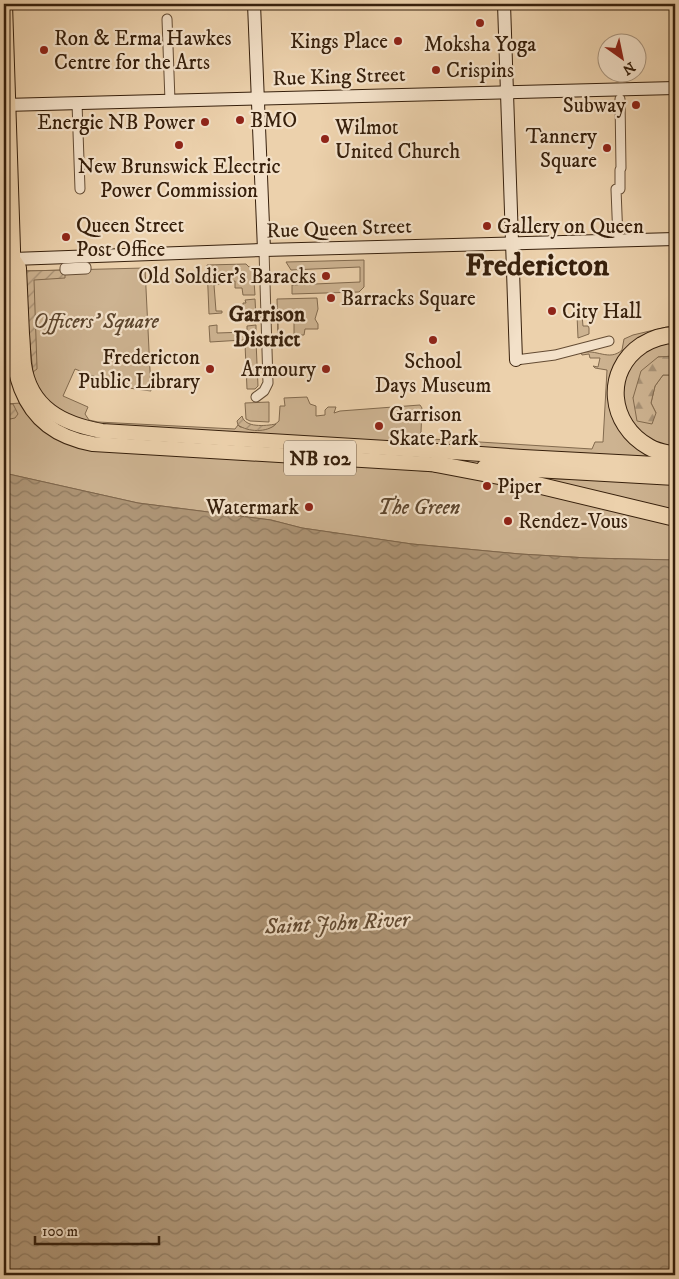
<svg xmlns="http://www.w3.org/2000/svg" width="679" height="1279" font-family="'IM FELL DW Pica',serif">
<defs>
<pattern id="forest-firs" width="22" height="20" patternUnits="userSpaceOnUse" patternTransform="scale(1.25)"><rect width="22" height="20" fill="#cdb391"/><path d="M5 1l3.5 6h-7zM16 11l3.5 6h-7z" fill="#a79175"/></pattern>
<pattern id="garden-furrows" width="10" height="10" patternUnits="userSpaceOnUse" patternTransform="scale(1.25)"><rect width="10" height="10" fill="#cdb391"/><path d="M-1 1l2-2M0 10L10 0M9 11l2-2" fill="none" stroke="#a79175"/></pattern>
<pattern id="water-waves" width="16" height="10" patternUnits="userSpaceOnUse" patternTransform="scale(1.25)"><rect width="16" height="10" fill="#ae9576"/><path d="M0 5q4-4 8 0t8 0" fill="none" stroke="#8e795f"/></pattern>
</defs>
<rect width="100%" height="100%" fill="#ecd1ac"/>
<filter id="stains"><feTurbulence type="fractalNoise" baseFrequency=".004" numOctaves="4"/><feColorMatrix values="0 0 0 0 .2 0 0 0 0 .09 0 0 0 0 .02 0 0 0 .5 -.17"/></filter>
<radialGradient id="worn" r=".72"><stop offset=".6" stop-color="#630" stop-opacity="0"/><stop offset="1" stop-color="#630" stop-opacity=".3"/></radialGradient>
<g fill="#cdb391" stroke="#826a4e">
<polygon points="364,260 364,287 359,292 292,294 292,285 360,282 360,267 291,270 286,262"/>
<polygon points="246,264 249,267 253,267 255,295 243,295 242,288 235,288 235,281 214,285 216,311 222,311 222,313 209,314 207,265"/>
<path d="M145,268l6,123 -30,-4 -46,-18 -12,27 25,11 -3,7 4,6 9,2 137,7 3,-4 2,2h32l7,-6 1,-15h5l-1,-8 23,-1 3,7 6,2v10l9,-1v-5l3,-3h8l-2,6 6,-2 80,-6 2,3 -1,24 -6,6 177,11 3,-7h8l4,-72 -12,-2 -2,-2 5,1 2,-9h-10l-1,-4 -7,1 -1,-2c15,-5 28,9 41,-3l2,-11 9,-4 42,-10v6l-26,5 -38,55 36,60 -1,6 -37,-1 -516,-31 -30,-10 -20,-19 -9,-18 -5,-43 -3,-64z"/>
<polygon points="317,298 318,309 315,319 318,324 318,329 305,329 304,335 294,335 294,318 278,318 278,335 277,299"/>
<polygon points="255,299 256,318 246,318 246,312 243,312 243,303 246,303 245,300"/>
<polygon points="577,315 582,315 583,326 588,326 589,328 589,334 578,338"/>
<polygon points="217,325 217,333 247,332 247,326 256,325 256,338 248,338 243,340 210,342 209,326"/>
<polygon points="675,339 675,356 658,357 633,398 656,413 651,403 655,386 663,375 675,375 675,451 640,436 620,401 622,379 643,349"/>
<polygon points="256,341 258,386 255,389 247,389 245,344 249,342"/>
<polygon points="269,402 269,422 250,421 246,419 245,403"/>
<polygon points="21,403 53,435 485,477 675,522 675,560 588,558 520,554 412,544 302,528 271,520 138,503 4,473 5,404"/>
<polygon points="533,478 675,483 675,513"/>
</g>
<polygon fill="url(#forest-firs)" stroke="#826a4e" points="675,356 675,375 663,375 655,386 651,403 656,413 652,424 637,421 633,398 641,371 658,357"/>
<g fill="url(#garden-furrows)" stroke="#826a4e">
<polygon points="65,270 65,278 34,280 37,367 37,369 33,372 29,335 26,271"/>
<polygon points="4,404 13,404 18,414 15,418 10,419 6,417 4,428"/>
<path d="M242,416c3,12 23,10 34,8 -9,9 -28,8 -38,1l-1,-4z"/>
</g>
<polygon fill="url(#water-waves)" stroke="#7e664c" points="4,473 138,503 271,520 302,528 412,544 520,554 588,558 675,560 675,1275 4,1275"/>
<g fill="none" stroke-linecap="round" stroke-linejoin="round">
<g stroke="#644c34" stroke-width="11">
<g id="street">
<polyline points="167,19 170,101"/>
<polyline points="77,103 80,189"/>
<polyline points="618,240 616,189 620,189 620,170 621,168 620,99"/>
<polygon points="86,267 86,269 65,270 65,268"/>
<polyline points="516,360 555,355 609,341"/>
<polyline points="256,397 264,391 268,383 264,250"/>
</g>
</g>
<g stroke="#37200c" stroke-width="14">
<g id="secondary">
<polyline points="254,4 264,250"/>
<polyline points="504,4 516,360"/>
<polyline points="4,105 675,88"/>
<polyline points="13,259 264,250 675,239"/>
</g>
</g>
<g stroke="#37200c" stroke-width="16">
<g id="primary">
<path d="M5,4l8,245v10l-4,9c3,72 -9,160 84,176l352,21"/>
<path d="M13,259l6,9c1,22 2,44 3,66 1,10 1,20 2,30 6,44 39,60 78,67l335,20 86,6 152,8"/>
<polyline points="484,467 675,478"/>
</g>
</g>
<g stroke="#37200c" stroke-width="18">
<g id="highway">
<path d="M675,335c-11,0 -23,4 -33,10 -39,26 -33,80 7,102 8,5 18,6 26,8"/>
<polyline points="436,464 504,477 675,518"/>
</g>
</g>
<use href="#street" stroke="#f3e1c9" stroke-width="9"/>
<use href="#secondary" stroke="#f3e1c9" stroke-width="12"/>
<use href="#primary" stroke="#ecd1ac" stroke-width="14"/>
<use href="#highway" stroke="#ecd1ac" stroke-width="16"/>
</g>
<g fill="#8f2418" stroke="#f3e1c9" stroke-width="2">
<circle cx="480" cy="23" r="5"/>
<circle cx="398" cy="41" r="5"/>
<circle cx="44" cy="50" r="5"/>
<circle cx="436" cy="70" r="5"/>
<circle cx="636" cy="105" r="5"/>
<circle cx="240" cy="120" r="5"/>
<circle cx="205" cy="122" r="5"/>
<circle cx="325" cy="139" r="5"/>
<circle cx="179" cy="145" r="5"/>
<circle cx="607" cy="148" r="5"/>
<circle cx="487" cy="226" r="5"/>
<circle cx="66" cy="237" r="5"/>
<circle cx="326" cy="276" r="5"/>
<circle cx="331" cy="298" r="5"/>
<circle cx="552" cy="311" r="5"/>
<circle cx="433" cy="340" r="5"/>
<circle cx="210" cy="369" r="5"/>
<circle cx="326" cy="369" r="5"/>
<circle cx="379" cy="426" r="5"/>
<circle cx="487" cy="486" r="5"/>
<circle cx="309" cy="507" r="5"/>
<circle cx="508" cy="521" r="5"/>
</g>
<g text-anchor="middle" stroke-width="4.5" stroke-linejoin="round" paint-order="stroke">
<rect fill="#f3e1c9" stroke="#6f5a45" stroke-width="1" x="284" y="440.5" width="72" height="35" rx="4"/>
<g font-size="20" font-weight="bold" fill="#37200c">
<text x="320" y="465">NB 102</text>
</g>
<g font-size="21" fill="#37200c" stroke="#f3e1c9" text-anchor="start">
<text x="54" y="45">Ron &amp; Erma Hawkes<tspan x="54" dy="24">Centre for the Arts</tspan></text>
<text x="388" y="48" text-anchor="end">Kings Place</text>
<text x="480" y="51" text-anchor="middle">Moksha Yoga</text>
<text x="446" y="77">Crispins</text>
<text x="626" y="112" text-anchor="end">Subway</text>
<text x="250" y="127">BMO</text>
<text x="195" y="129" text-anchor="end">Energie NB Power</text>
<text x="335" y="134">Wilmot<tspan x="335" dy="24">United Church</tspan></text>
<text x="597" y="143" text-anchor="end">Tannery<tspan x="597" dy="24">Square</tspan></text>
<text x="179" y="173" text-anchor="middle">New Brunswick Electric<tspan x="179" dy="24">Power Commission</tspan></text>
<text x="76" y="232">Queen Street<tspan x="76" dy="24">Post Office</tspan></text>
<text x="497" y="233">Gallery on Queen</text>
<text x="316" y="283" text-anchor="end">Old Soldier's Baracks</text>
<text x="341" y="305">Barracks Square</text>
<text x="562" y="318">City Hall</text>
<text x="200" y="364" text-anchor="end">Fredericton<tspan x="200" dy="24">Public Library</tspan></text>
<text x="433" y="368" text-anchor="middle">School<tspan x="433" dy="24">Days Museum</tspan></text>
<text x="316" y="376" text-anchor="end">Armoury</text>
<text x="389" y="421">Garrison<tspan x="389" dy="24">Skate Park</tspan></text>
<text x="497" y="493">Piper</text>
<text x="299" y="514" text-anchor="end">Watermark</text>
<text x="518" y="528">Rendez-Vous</text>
</g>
<g font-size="21" fill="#37200c" stroke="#f3e1c9">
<text transform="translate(339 76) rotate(-2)" y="7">Rue King Street</text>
<text transform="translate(339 228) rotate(-2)" y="7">Rue Queen Street</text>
</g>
<g font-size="21" font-style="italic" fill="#5c452d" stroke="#f3e1c9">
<text x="96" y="328">Officers' Square</text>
<text x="419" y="514">The Green</text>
</g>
<g font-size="22" font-weight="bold" fill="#37200c" stroke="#f3e1c9">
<text x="267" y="321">Garrison<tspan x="267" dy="25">District</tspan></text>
</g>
<g font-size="22" font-style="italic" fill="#614931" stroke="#f3e1c9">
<text transform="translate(337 922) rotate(-3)" y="8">Saint John River</text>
</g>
<g font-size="31" font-weight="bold" fill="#37200c" stroke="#f3e1c9">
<text x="537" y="275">Fredericton</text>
</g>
</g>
<rect width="679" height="1279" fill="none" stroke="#ecd1ac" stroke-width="20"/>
<rect x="5" y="5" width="669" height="1269" fill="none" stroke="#37200c" stroke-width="2.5"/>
<rect x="10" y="10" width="659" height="1259" fill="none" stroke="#37200c"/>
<g transform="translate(622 58) rotate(147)"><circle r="24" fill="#f3e1c9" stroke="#a8947d"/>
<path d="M0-4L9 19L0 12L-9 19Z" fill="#8f2418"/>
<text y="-8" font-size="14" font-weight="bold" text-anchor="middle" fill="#37200c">N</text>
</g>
<path d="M35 1236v8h124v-8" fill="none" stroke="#37200c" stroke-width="2.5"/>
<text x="42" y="1236" font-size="15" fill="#37200c" stroke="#f3e1c9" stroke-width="4" paint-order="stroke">100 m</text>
<rect width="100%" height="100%" filter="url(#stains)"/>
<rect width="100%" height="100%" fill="url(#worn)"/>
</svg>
